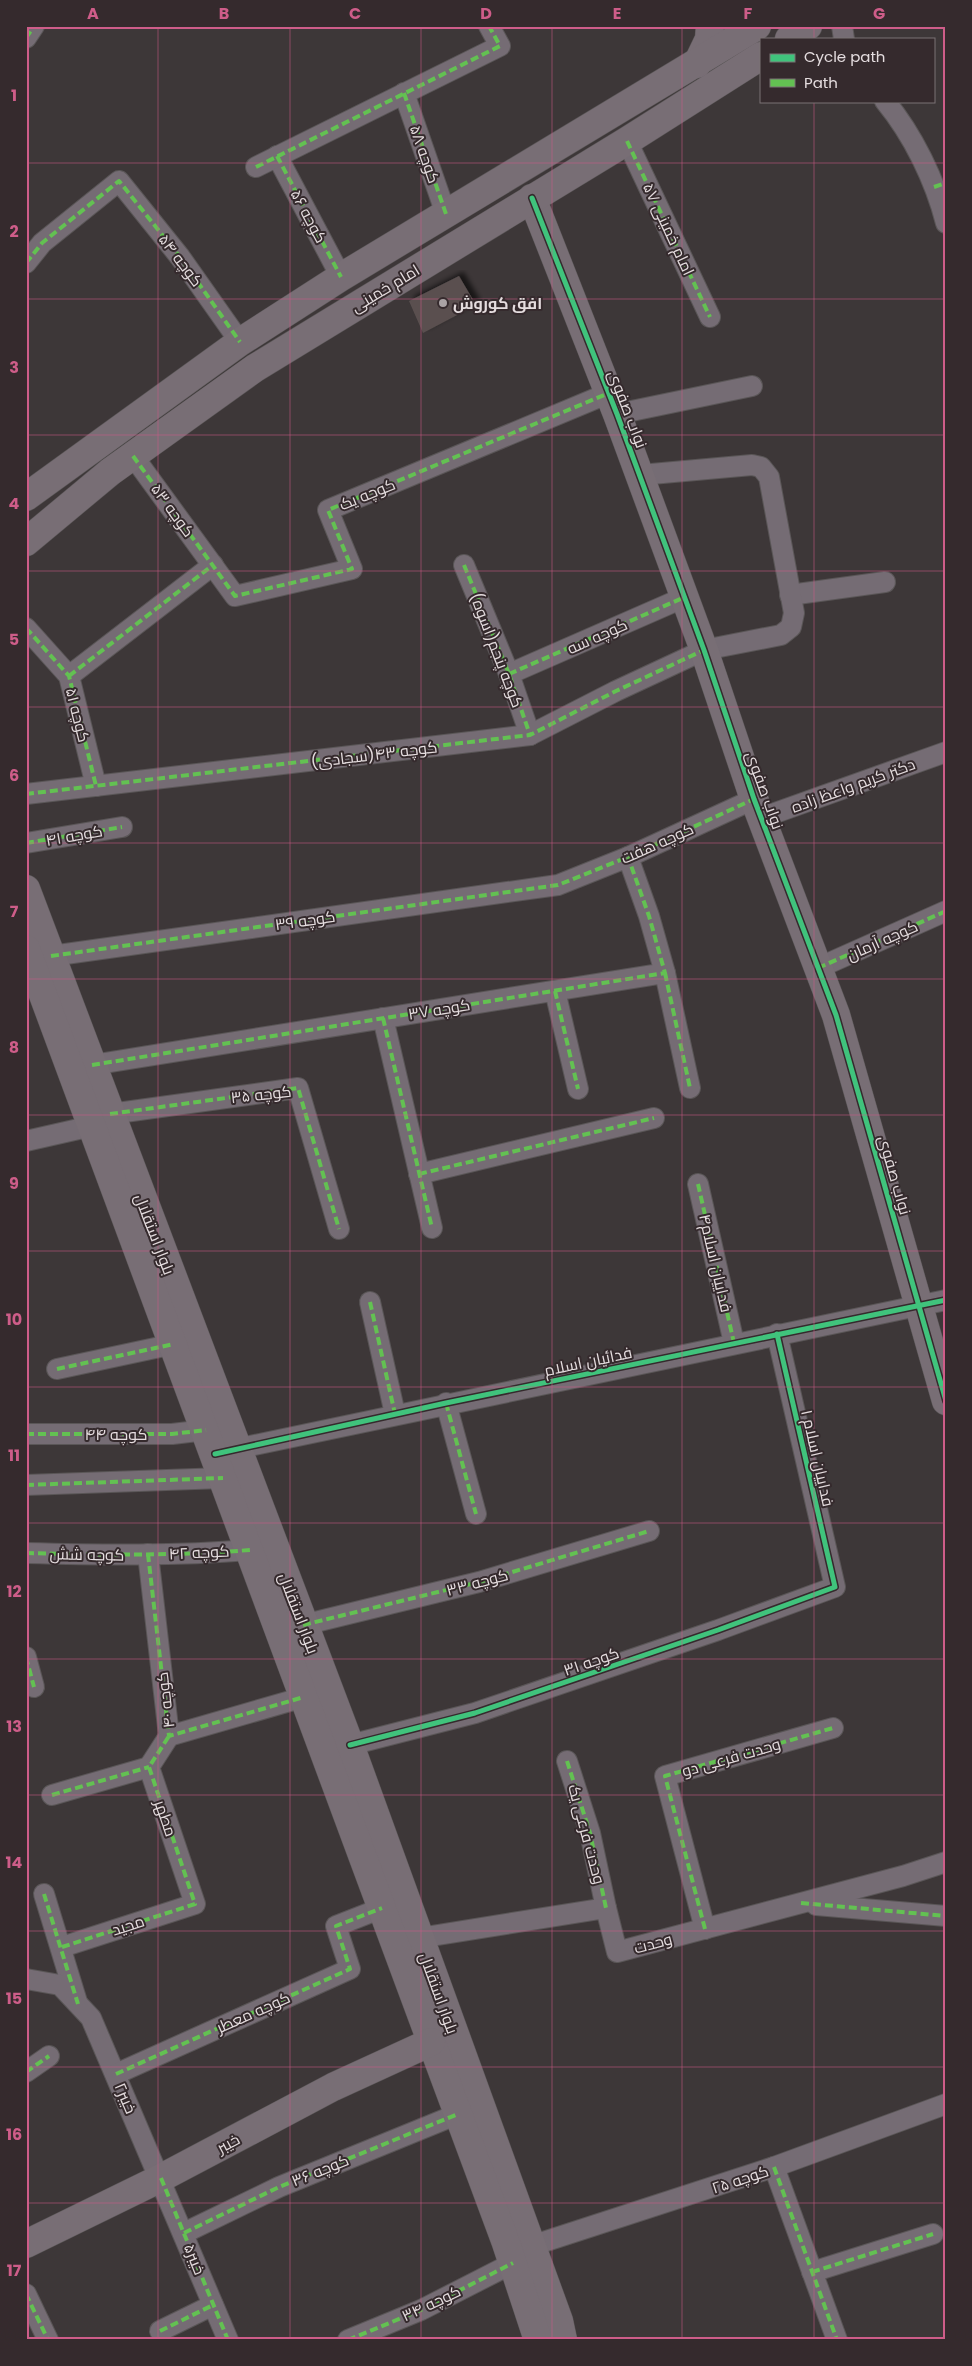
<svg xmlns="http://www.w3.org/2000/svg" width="972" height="2366" font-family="Poppins,Cairo,sans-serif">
<defs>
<filter id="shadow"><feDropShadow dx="4.5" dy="-4.5" stdDeviation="2.5" flood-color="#0009"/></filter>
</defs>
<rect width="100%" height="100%" fill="#3d3738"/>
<polygon fill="#5a504f" filter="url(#shadow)" points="459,276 476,305 423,333 409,301"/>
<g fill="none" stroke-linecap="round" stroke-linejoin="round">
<g stroke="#5a5657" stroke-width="22">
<g id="street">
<polyline points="842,26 844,39"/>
<polyline points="26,38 34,26"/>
<polyline points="404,93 446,214"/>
<path d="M885,101c28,34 50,79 61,122"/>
<polyline points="627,141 710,317"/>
<polyline points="277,156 341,277"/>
<polyline points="256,167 500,46 489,26"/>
<polyline points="26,263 42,243 119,181 180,257 240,342"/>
<polyline points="617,414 752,386"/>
<polyline points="133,456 235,596 352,569 328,510 609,393"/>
<polyline points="464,565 509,674 530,735"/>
<polyline points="790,595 885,582"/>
<polyline points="26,628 69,676 96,786"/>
<polyline points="509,674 685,597"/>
<polyline points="69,676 213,565"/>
<polyline points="26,794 530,735 616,691 704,650 781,635 791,627 794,613 769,477 761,467 752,465 640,475"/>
<polyline points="761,818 946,752"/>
<polyline points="26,843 122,827"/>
<polyline points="51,956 558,885 628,857 754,799"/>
<polyline points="818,968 946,911"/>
<polyline points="665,973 690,1088"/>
<polyline points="555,991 578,1089"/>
<polyline points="383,1018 432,1228"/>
<polyline points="92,1065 665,973 649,916 628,857"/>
<polyline points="110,1114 298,1088 339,1229"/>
<polyline points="26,1141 92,1126"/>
<polyline points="419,1174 654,1118"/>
<polyline points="698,1184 734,1343"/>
<polyline points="370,1302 395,1414"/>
<polyline points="57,1369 174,1344"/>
<polyline points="446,1403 476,1514"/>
<polyline points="26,1434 172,1434 206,1430"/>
<polyline points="226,1451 946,1300"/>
<polyline points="26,1485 223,1478"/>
<path d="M26,1553c75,2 149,3 224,-3"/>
<polyline points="148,1554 169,1736 304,1697"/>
<polyline points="303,1625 479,1582 649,1531"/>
<polyline points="26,1657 34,1687"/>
<polyline points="350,1745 475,1713 718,1630 835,1587 777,1334"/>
<polyline points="567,1761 590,1833 606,1908"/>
<polyline points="52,1795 149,1767"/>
<polyline points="44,1894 77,2002"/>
<polyline points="816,1905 946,1916"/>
<polyline points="705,1929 665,1776 833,1728"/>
<polyline points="419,1938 606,1908 617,1952 903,1876 946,1862"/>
<polyline points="62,1947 195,1904 149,1767 169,1736"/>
<polyline points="26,1979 60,1985 91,2018 228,2340"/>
<polyline points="26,2072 49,2056"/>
<polyline points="116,2074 350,1969 336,1926 382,1908"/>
<polyline points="774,2167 837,2340"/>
<polyline points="184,2233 279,2187 458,2114"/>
<polyline points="531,2246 774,2167 946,2104"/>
<polyline points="812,2272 933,2234"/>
<polyline points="26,2294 48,2340"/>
<polyline points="160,2331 213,2305"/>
<polyline points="348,2340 421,2310 513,2263"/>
</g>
</g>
<g stroke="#5a5657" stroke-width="29">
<g id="secondary">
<polyline points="789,39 808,26"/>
<polyline points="697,64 709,39 710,26"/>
<polyline points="532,198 617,414 704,650 754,799 836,1015 946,1401"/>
<polyline points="26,497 240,342 341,277 757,26"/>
<polyline points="26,542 110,472 255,368 627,141 761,56"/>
<polyline points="26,889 350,1745 559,2321 563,2340"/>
<polyline points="26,949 506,2243 538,2340"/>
<polyline points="26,2244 161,2178 333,2087 431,2042"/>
</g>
</g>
<use href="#street" stroke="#756c74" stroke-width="20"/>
<use href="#secondary" stroke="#786e75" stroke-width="28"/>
<g stroke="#63c152" stroke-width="4" stroke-dasharray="8 4" stroke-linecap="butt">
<polyline points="26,38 34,26"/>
<polyline points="404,93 446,214"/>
<polyline points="627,141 710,317"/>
<polyline points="277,156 341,277"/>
<polyline points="256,167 500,46 489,26"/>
<polyline points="934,187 946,183"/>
<polyline points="26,263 42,243 119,181 180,257 240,342"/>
<polyline points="133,456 235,596 352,569 328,510 609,393"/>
<polyline points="464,565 509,674 530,735"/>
<polyline points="26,628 69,676 96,786"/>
<polyline points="509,674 685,597"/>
<polyline points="69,676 213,565"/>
<polyline points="26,794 530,735 616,691 704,650"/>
<polyline points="26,843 122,827"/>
<polyline points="51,956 558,885 628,857 754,799"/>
<polyline points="818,968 946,911"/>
<polyline points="665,973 690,1088"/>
<polyline points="555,991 578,1089"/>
<polyline points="383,1018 432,1228"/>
<polyline points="92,1065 665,973 649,916 628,857"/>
<polyline points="110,1114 298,1088 339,1229"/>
<polyline points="419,1174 654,1118"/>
<polyline points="698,1184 734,1343"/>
<polyline points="370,1302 395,1414"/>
<polyline points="57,1369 174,1344"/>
<polyline points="446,1403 476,1514"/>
<polyline points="26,1434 172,1434 206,1430"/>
<polyline points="26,1485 223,1478"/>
<path d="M26,1553c75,2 149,3 224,-3"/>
<polyline points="148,1554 169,1736 304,1697"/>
<polyline points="303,1625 479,1582 649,1531"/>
<polyline points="26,1657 34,1687"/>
<polyline points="567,1761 590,1833 606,1908"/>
<polyline points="52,1795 149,1767"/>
<polyline points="44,1894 78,2004"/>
<polyline points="801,1903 946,1916"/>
<polyline points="705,1929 665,1776 833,1728"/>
<polyline points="62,1947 195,1904 149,1767 169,1736"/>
<polyline points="26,2072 49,2056"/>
<polyline points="116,2074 350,1969 336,1926 382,1908"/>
<polyline points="774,2167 837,2340"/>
<polyline points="161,2178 228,2340"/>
<polyline points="184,2233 279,2187 458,2114"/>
<polyline points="812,2272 933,2234"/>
<polyline points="26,2294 48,2340"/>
<polyline points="160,2331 213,2305"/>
<polyline points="348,2340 421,2310 513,2263"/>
</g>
<g stroke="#352a2d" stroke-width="8">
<g id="cycleway">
<polyline points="532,198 617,414 704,650 754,799 836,1015 946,1401"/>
<polyline points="215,1454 446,1403 946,1300"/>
<polyline points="350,1745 475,1713 718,1630 835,1587 777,1334"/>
</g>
</g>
<use href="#cycleway" stroke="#40c37c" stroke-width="5"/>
</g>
<path fill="none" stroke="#ce5d89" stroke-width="1" stroke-opacity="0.55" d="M158,26v2314M290,26v2314M421,26v2314M552,26v2314M682,26v2314M814,26v13M814,101v2239M26,163h920M26,299h920M26,435h920M26,571h920M26,707h920M26,843h920M26,979h920M26,1115h920M26,1251h920M26,1387h920M26,1523h920M26,1659h920M26,1795h920M26,1931h920M26,2067h920M26,2203h920"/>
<circle fill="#aaa3a5" stroke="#352a2d" stroke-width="2" cx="443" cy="303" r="5"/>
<g text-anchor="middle" stroke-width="4" stroke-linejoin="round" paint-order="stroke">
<g font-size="16" fill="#e5dddf" stroke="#352a2d">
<text transform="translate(425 154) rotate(71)" y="6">کوچه ۵۸</text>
<text transform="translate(309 216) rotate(62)" y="6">کوچه ۵۶</text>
<text transform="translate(669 229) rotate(65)" y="6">امام خمینی ۵۷</text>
<text transform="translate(181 260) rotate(53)" y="6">کوچه ۵۴</text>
<text transform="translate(385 288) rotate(-31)" y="6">امام خمینی</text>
<text transform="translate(628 409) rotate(69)" y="6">نواب صفوی</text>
<text transform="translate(367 494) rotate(-22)" y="6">کوچه یک</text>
<text transform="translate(173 510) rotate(54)" y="6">کوچه ۵۳</text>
<text transform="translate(597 636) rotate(-24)" y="6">کوچه سه</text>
<text transform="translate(497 650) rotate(69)" y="6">کوچه پنجم(اسوه)</text>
<text transform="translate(78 715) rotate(76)" y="6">کوچه ۵۱</text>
<text transform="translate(374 754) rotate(-7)" y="6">کوچه ۴۳(سجادی)</text>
<text transform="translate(853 785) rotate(-20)" y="6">دکتر کریم واعظ زاده</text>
<text transform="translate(765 790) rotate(70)" y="6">نواب صفوی</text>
<text transform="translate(74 835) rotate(-10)" y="6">کوچه ۴۱</text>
<text transform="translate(657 843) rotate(-24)" y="6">کوچه هفت</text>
<text transform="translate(305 920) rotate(-8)" y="6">کوچه ۳۹</text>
<text transform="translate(882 940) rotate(-24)" y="6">کوچه آرمان</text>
<text transform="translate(439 1009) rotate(-9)" y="6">کوچه ۳۷</text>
<text transform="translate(261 1094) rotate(-6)" y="6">کوچه ۳۵</text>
<text transform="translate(895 1175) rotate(74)" y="6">نواب صفوی</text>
<text transform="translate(155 1234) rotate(69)" y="6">بلوار استقلال</text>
<text transform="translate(716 1263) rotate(77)" y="6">فداییان اسلام۴</text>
<text transform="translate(588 1361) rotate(-12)" y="6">فدائیان اسلام</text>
<text x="116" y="1440">کوچه ۴۴</text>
<text transform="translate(818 1458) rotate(77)" y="6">فداییان اسلام ۱</text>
<text transform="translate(199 1552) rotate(-3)" y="6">کوچه ۴۲</text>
<text transform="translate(87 1554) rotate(1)" y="6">کوچه شش</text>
<text transform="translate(477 1582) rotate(-15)" y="6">کوچه ۳۳</text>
<text transform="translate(299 1613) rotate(69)" y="6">بلوار استقلال</text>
<text transform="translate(591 1661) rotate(-19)" y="6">کوچه ۳۱</text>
<text transform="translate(165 1700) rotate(-97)" y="6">کوچه ۴۰</text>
<text transform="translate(731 1757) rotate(-16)" y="6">وحدت فرعی دو</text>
<text transform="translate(166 1818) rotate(71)" y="6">مطهر</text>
<text transform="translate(587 1834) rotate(75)" y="6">وحدت فرعی یک</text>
<text transform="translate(128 1925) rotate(-18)" y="6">مجید</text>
<text transform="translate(653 1943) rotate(-15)" y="6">وحدت</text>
<text transform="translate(439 1993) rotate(70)" y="6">بلوار استقلال</text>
<text transform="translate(253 2012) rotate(-24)" y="6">کوچه معطر</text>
<text transform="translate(126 2098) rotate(67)" y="6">خیبر۲</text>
<text transform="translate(228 2143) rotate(-28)" y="6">خیبر</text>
<text transform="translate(320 2170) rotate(-22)" y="6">کوچه ۳۶</text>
<text transform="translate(740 2179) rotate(-18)" y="6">کوچه ۲۵</text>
<text transform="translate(195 2259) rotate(68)" y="6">خیبر۵</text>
<text transform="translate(431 2303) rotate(-25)" y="6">کوچه ۳۴</text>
</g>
<g font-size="16" font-weight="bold" fill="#e5dddf" stroke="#352a2d" text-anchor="start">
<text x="453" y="309">افق کوروش</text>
</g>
</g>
<rect width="972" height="2366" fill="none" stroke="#352a2d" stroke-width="55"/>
<rect x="760" y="38" width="175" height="65" fill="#352a2d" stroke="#7b7274"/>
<rect x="770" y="54" width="25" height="8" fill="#40c37c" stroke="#7b7274"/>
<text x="804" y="62" font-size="15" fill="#e5dddf">Cycle path</text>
<rect x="770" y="79" width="25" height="8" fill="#63c152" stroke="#7b7274"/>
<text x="804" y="88" font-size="15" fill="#e5dddf">Path</text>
<rect x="28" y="28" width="916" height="2310" fill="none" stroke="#ce5d89" stroke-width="2"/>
<g font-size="16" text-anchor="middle" font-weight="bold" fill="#ce5d89">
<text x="93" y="19">A</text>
<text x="224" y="19">B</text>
<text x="355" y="19">C</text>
<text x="486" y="19">D</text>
<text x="617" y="19">E</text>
<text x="748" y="19">F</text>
<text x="879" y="19">G</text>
<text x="14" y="101">1</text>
<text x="14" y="237">2</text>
<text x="14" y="373">3</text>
<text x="14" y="509">4</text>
<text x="14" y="645">5</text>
<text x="14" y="781">6</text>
<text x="14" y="917">7</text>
<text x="14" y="1053">8</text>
<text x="14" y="1189">9</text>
<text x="14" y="1325">10</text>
<text x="14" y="1461">11</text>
<text x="14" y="1597">12</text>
<text x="14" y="1732">13</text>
<text x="14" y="1868">14</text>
<text x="14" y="2004">15</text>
<text x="14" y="2140">16</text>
<text x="14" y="2276">17</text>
</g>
</svg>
